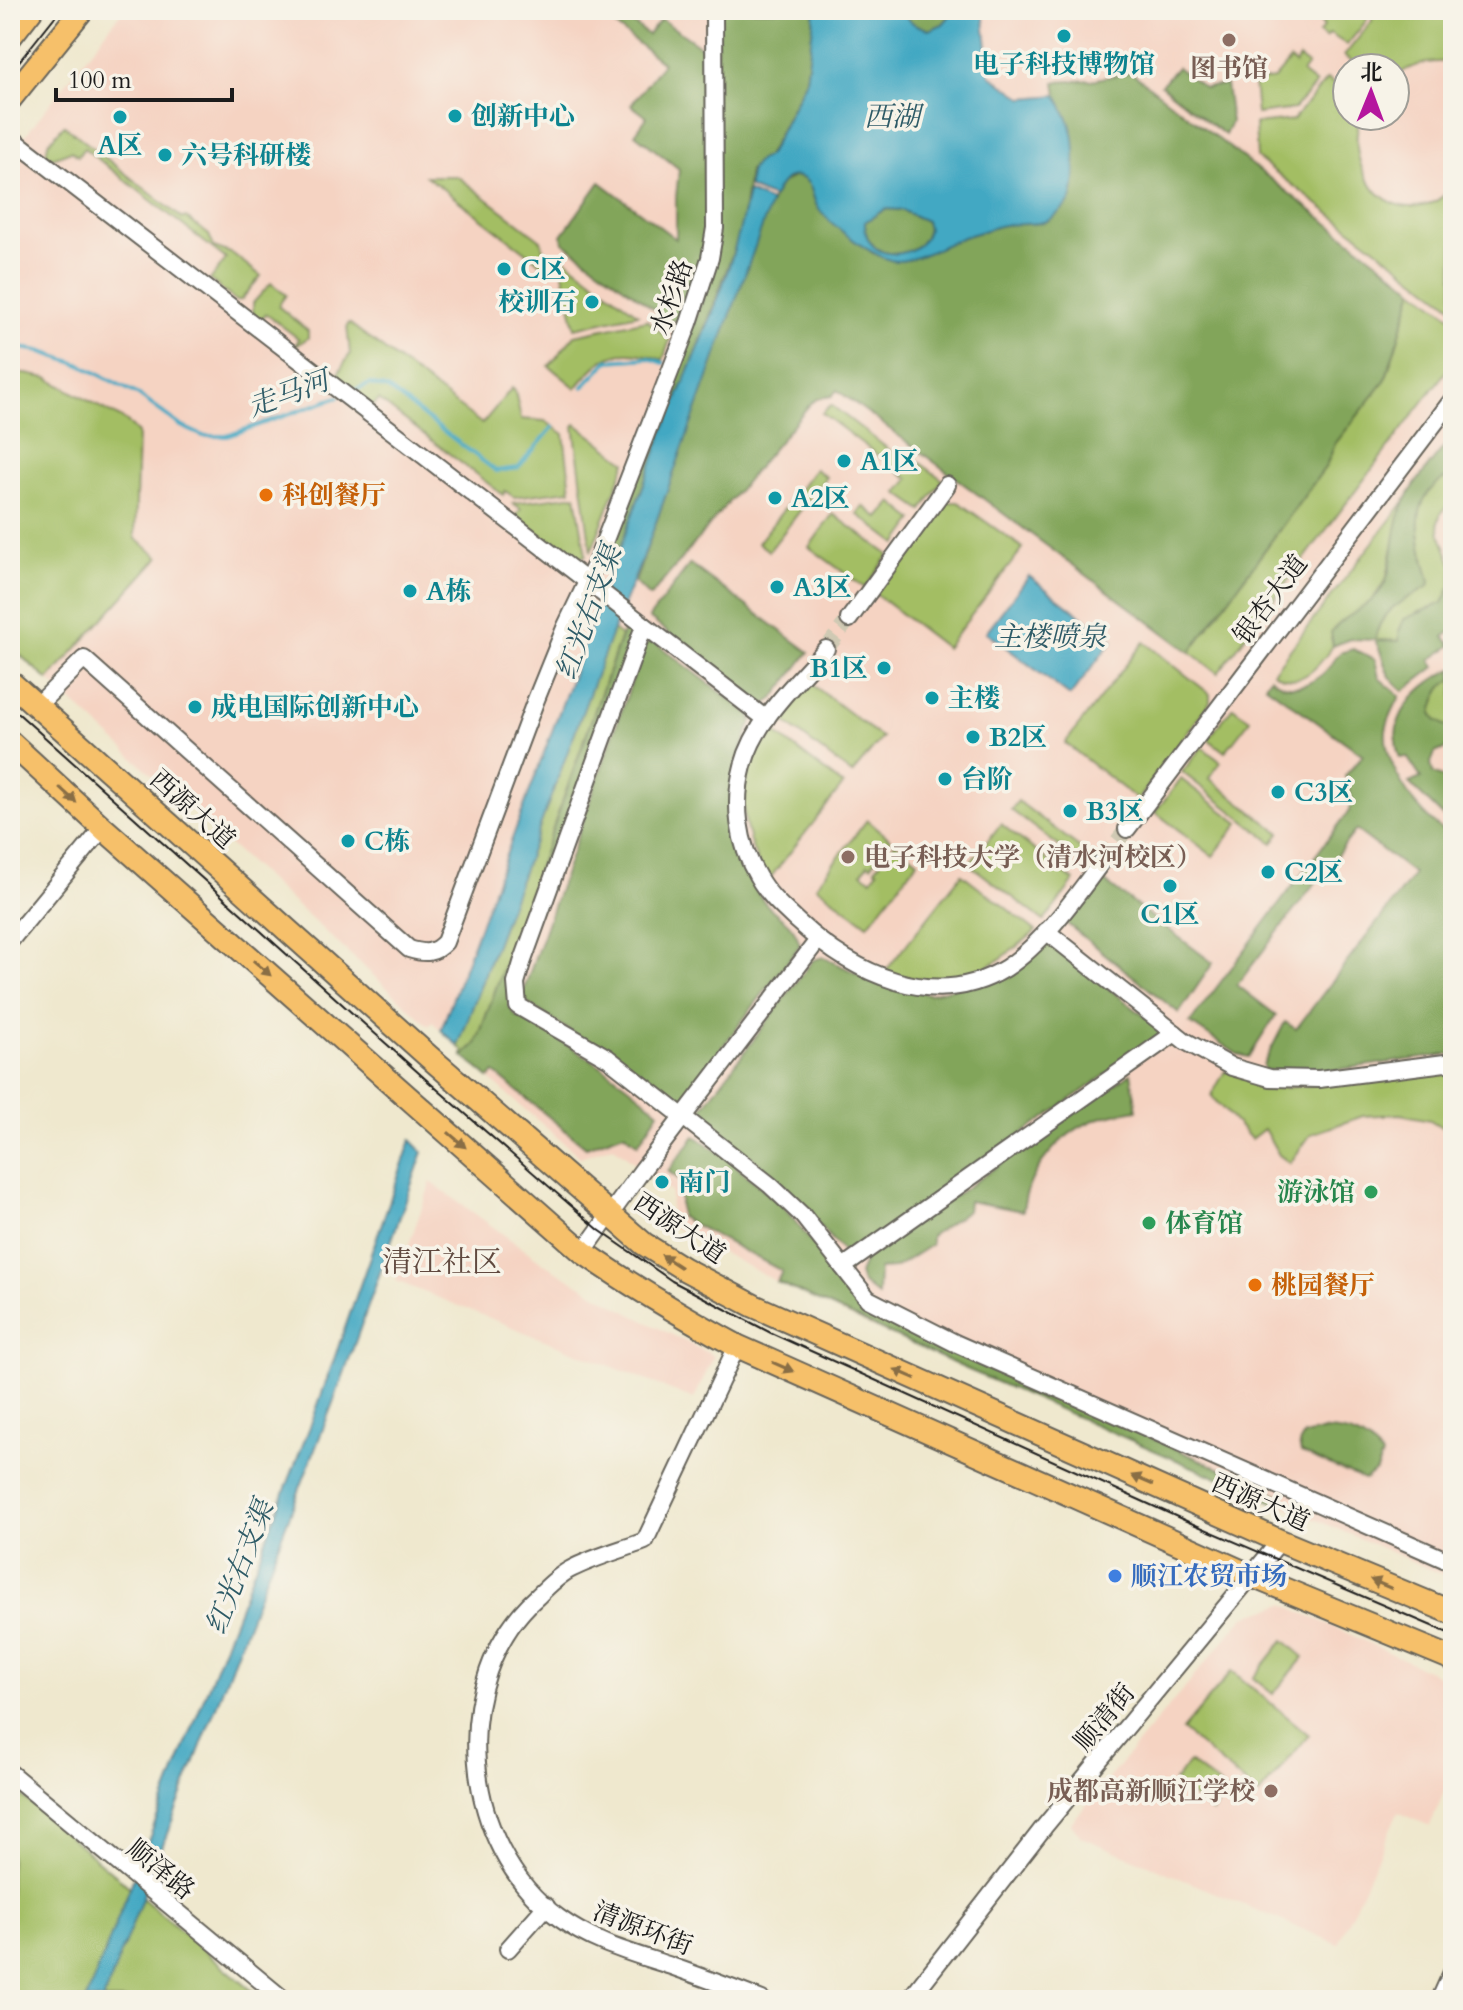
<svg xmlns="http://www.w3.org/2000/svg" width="1463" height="2010" font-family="Cardo,'Noto Serif SC',serif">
<rect width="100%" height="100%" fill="#f7f3e8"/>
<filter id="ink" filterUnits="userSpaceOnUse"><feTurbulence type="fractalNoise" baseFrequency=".0125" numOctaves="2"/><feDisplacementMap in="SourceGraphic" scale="16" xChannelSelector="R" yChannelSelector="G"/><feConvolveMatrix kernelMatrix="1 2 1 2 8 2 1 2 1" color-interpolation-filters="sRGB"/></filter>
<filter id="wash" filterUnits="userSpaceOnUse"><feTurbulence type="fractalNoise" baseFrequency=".006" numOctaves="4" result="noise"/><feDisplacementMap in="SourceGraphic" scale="32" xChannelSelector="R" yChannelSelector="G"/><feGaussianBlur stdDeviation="1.8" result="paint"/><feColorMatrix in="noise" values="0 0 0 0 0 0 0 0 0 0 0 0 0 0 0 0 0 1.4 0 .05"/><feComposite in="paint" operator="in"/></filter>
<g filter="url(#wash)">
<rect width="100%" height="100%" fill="#efe8ce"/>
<g fill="#f5d3c2" fill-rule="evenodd">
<path d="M123,10h1330v1569l-586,-254 -90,-43 -107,-57 1,-33 -58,-46 -33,11 -117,-101v-6l-31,-28 -3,4 -381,-346 110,-123 -23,-19 3,-105 -91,-55 -37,-7v-216zM1347,68h48v48h-48z"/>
<polygon points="431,1182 546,1265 629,1313 714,1356 694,1399 396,1281"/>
<polygon points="1284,1604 1453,1682 1453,1770 1430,1826 1398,1812 1338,1944 1081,1837 1071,1823 1244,1617"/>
</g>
<g fill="#a3be64" stroke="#606d40" stroke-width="2">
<polygon points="1329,10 1366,10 1367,20 1347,45 1330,34 1326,38 1319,33 1324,26 1320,22"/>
<path d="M1371,10h82v52c-22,-1 -40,1 -58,15v-9h-35l-16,-12 28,-35z"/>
<polygon points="1299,58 1308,65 1302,73 1316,84 1294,109 1257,114 1254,82 1274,79 1290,60 1295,64"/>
<path d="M1327,79l20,15v22h14c-16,41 14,103 66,89 9,-2 18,-11 26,-16v118l-196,-149 -2,-34 38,-4z"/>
<polygon points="64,125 183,219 185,217 209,235 214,247 233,254 261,276 241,300 236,301 210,280 226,259 84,148 78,156 71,151 53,158 46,155 48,143"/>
<polygon points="426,176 457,176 541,240 548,269"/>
<polygon points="559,254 638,314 575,328"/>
<polygon points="271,283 286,295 278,306 308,331 308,338 294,347 299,339 266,314 260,321 253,316 253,303"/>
<polygon points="1414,289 1453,318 1453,362 1218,673 1190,652 1326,466 1335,444 1385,381"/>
<path d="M647,320l23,20 -7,20c-44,-15 -59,-7 -87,28l-27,-22 26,-31z"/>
<polygon points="349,323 482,424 512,388 515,391 521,419 545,421 564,434 571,490 514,497 505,491 503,495 379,400 373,406 336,377 350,354 347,326"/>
<polygon points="10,371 47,378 126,421 138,433 135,538 159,557 48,680 10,646"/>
<polygon points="831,405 909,465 915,459 943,480 922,510 898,493 909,479 822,413"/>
<polygon points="576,424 626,462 591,552 574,426"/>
<polygon points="815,469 826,477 769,551 758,543"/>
<path d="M1445,477l8,7v14l-13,17 -2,8 2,11 13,32 -2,22 -8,15 -27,10 -17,18v10l-24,-1c5,-31 29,-40 54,-54l1,-5c-9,-37 -26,-78 15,-104z"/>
<polygon points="576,495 586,555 575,561 516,515 521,509 513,503"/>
<path d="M1407,498l-8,19 -13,64 -19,25 -36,32 2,8c-15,21 -33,45 -60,26z"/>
<polygon points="892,502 914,520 897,544 857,514 863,506 879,518"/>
<polygon points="947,502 958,502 1023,548 946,648 874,593 938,507"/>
<polygon points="833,514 889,555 865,588 809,547"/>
<polygon points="613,630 621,636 476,1044 463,1056 463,1050 458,1046"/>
<polygon points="1144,642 1210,694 1210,702 1138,800 1065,743"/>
<polygon points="805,679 882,738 852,774 777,716"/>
<path d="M1453,680v50l-17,-10 -4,-7c4,-14 6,-28 21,-33z"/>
<polygon points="1233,707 1250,720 1225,752 1208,739"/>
<path d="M769,728l74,57 -76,97c-30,-61 -33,-95 2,-154z"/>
<polygon points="1202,747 1221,762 1209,778 1280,833 1273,843 1182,772"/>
<polygon points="1181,779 1239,823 1213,856 1155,812"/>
<polygon points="1018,801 1095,859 1088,868 1011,810"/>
<polygon points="867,820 891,840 871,866 868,864 862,873 871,879 878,871 875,869 895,843 918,861 868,925 816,886"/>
<polygon points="1001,824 1074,881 1044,921 969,864"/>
<path d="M962,874l74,57c-57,48 -77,57 -152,42z"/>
<polygon points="1453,1070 1453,1134 1430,1120 1400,1114 1363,1116 1311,1134 1290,1163 1279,1155 1264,1129 1251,1139 1211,1096 1225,1071 1256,1082 1284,1088"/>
<polygon points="1284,1640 1304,1657 1273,1694 1253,1678"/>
<polygon points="1232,1671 1309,1735 1259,1795 1182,1730"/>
<polygon points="1189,1762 1228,1792 1212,1812 1174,1782"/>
<polygon points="10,1786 263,2000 16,2000 10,1995"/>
</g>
<g fill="#82a55a" stroke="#4f603b" stroke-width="2">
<polygon points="595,10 616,10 648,35 661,19 707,51 708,232 703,262 681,322 669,320 563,242 562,235 600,182 676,239 676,197 679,169 635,134 647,117 631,105 663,63"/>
<polygon points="718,10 815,10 806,80 768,155 749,171 741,230 695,357 665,427 610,576 600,569 708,285"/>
<polygon points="898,10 955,10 943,24 929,30 914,24"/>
<polygon points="1177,67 1204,88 1226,85 1231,122 1225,135 1161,85"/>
<polygon points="1131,72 1414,289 1385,381 1335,444 1326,466 1190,652 837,390 832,396 819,398 810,404 650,597 635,582 762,222 779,185 795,176 804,179 810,185 816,204 821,211 873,253 908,260 953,240 1002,225 1047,221 1073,132 1057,95 1055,82 1092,80"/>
<path d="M885,209l16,1 25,11 2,8c-6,32 -65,36 -63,-7z"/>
<path d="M1453,435v49l-8,-6c-40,24 -25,67 -15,103l-1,5c-24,14 -50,24 -54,54l24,1v-10l5,-12 39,-16 10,-21v47l-9,8 8,8 -22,15 5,7 -31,24c-25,-21 -15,-26 -29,-51l-25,-1 -17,7 -2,-14c15,-20 41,-23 54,-49 8,-17 8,-48 14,-66 9,-31 36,-57 54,-82z"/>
<polygon points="690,564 809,652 774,698 765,704 759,703 649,618"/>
<path d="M624,629l9,7 -124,353v17l6,9c52,28 101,57 144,97l-21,32 -14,-11 -38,14 -91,-74 -6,5 -26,-22 13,-12z"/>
<path d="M653,641l98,74 1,6c-21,55 -32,96 -6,151 6,11 11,22 20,32 15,16 28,17 34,41l-118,155 -12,-3 -146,-96 -1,-9 117,-334 6,-14z"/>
<path d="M1353,649l22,10 4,19 21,18c-5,11 -13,24 -14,35 -3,34 35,91 67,105v218l-133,18 -56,-2 -1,-5 22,-43 11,7 118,-155 -58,-44 -119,155 39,30 -27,42 -12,-3 -47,-31 159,-212 3,-12 -7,-23 18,-21 -98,-70 5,-8c19,16 41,10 58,-8 5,-5 7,-13 12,-16 4,-2 9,-2 13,-4z"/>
<path d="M1453,669v11c-15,5 -17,19 -21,33l4,7 17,10 -2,16 -16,7 -4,10 2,10 20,9v44l-44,-43 12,-5 -14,-21 -7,1c-16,-40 19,-74 53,-89z"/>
<polygon points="1100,878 1213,963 1179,1013 1066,923 1067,915"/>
<polygon points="1049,942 1161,1029 1159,1037 853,1254 845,1254 791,1195 753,1158 704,1124 698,1114 813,960 823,957 877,983 930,994 1009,973"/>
<path d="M1131,1073l6,37c-12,2 -25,4 -37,8 -39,13 -73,53 -77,93l-55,-10 -1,10 -36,25v9l-36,23 -16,1 -1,27 -16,-13 -3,-9 7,-16z"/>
<polygon points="695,1136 724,1156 782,1205 856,1298 873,1311 904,1328 1284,1497 1280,1505 964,1368 777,1282 782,1271 680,1217 680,1180 668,1171"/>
<path d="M1326,1430c25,1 39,6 56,26l-6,15 -11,9 -64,-27 -2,-9 5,-9z"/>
</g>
<g fill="#43a8c3" stroke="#306270" stroke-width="2" fill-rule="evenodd">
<path d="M815,10h83l16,14 15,6 14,-6 12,-14h28l7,65 33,23 34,-3c5,11 11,22 15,34 4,12 5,61 -2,72 -3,5 -17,17 -23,20 -12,5 -30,2 -43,4 -11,2 -23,7 -35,10 -20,6 -54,28 -74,26 -21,-3 -67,-37 -78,-55 -5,-9 -4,-21 -13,-27 -16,-9 -26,7 -31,19l-24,-10c-1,-17 4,-27 20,-33l37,-75zM885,209l16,1 25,11 2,8c-6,32 -65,36 -63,-7z"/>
<path d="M748,192l23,10 -125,348 -33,80 -155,416 -17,-16 224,-603c33,-76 68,-154 83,-235z"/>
<polygon points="1029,576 1113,640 1070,696 986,632"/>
<polygon points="411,1140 423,1152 341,1382 103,2000 86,2000 314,1416"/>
</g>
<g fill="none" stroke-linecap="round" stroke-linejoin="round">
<g stroke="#43a8c3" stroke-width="4">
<polyline points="10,346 39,351 81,365 137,394 181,426 203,436 227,436 338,397"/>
<polyline points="583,387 608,361 649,358 664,363"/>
<polyline points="350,392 370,384 388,389 496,471 518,468 553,427"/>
</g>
</g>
</g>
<g filter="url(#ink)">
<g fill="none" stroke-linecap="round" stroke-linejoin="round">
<g stroke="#cfc9b3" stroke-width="16" stroke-dasharray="16 8" stroke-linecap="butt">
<polyline points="826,649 849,619"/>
<polyline points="1103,860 1127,829"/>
</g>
<g stroke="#66635a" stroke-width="20">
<g id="minor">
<polyline points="10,137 766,719"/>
<polyline points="849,619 947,485"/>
<polyline points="644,626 522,963 516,983 518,1006 608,1058 770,1185 803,1216 868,1299 955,1343 1453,1563"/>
<path d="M826,649c-31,35 -71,71 -83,117 -10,37 -5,78 15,111 10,18 25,31 40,45 55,51 136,91 208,46 37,-24 71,-73 97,-108"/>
<path d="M37,706l47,-47 325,290c16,5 25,5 36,-7l90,-240 30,-74 31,-65 93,-240 21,-65 5,-30 -1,-218"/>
<polyline points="1127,829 1453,399"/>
<polyline points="1046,931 1185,1041 1232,1067 1270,1078 1319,1079 1453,1062"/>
<polyline points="10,941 103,828"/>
<polyline points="583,1252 643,1169 818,940"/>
<polyline points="843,1267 1175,1033"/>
<path d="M737,1346l-92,195c-24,9 -51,16 -74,28 -12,6 -24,18 -33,27 -93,82 -77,252 21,322 34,25 73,35 112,48 31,11 61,22 91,34"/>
<polyline points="10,1773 284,2000"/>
<polyline points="508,1949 546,1906"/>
<polyline points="909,2000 1044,1827 1280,1541"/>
<polyline points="1444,2000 1441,1997 1453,1970"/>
</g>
</g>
<g stroke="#66635a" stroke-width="26">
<g id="major">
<polyline points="10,37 31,10"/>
<polyline points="10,99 82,10"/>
<polyline points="10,682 428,1056 644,1244 684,1269 754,1306 1280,1541 1453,1613"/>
<path d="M10,742l93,86 480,424c50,35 101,65 154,94l515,230 201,83"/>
</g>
</g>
<use href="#minor" stroke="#fff" stroke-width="16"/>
<use href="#major" stroke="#f6c06b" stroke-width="22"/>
<g stroke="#1c1c1c" stroke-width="2">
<polyline points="10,73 60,10"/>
<polyline points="10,706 430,1083 599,1230 672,1281 771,1333 1184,1520 1453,1635"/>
</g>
</g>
<defs><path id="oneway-solid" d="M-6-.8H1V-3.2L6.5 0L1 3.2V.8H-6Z" transform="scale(2)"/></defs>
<g fill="#896e44">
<use href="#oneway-solid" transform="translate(68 795) rotate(43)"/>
<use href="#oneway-solid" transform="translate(262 968) rotate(41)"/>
<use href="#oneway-solid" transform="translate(457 1140) rotate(41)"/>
<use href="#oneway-solid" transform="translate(671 1261) rotate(-147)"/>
<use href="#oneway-solid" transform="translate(783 1367) rotate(24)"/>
<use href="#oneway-solid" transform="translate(905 1374) rotate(-156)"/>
<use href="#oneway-solid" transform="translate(1142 1480) rotate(-156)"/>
<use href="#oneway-solid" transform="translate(1381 1584) rotate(-157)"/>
</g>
</g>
<g fill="#0f9aa8" stroke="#f7f3e8" stroke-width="3">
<circle cx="1064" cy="36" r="8"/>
<circle cx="455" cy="116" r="8"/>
<circle cx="120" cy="117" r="8"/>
<circle cx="165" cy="155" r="8"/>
<circle cx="504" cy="269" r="8"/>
<circle cx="592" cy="302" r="8"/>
<circle cx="844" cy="461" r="8"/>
<circle cx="775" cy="498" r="8"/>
<circle cx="777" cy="587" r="8"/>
<circle cx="410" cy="591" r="8"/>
<circle cx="884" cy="668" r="8"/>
<circle cx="932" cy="698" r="8"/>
<circle cx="195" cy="707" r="8"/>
<circle cx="973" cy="737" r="8"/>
<circle cx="945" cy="779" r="8"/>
<circle cx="1278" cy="792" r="8"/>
<circle cx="1070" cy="811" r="8"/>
<circle cx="348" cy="841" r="8"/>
<circle cx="1268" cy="872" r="8"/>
<circle cx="1170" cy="886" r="8"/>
<circle cx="662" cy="1182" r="8"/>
</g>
<g fill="#8d6e63" stroke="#f7f3e8" stroke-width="3">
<circle cx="1229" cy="40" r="8"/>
<circle cx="848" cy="857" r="8"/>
<circle cx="1271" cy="1791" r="8"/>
</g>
<g fill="#e8710a" stroke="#f7f3e8" stroke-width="3">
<circle cx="266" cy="495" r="8"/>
<circle cx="1255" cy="1285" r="8"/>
</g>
<g fill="#2e9e5b" stroke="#f7f3e8" stroke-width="3">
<circle cx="1371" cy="1192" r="8"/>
<circle cx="1149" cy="1223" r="8"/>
</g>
<circle fill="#3f7fe0" stroke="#f7f3e8" stroke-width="3" cx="1115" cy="1576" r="8"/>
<g text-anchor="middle" stroke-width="7" stroke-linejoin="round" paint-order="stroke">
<g font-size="26" font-weight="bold" fill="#0d838f" stroke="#f7f3e8" text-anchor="start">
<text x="1064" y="73" text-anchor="middle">电子科技博物馆</text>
<text x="471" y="125">创新中心</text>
<text x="120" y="154" text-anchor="middle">A区</text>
<text x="181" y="164">六号科研楼</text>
<text x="520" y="278">C区</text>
<text x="576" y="311" text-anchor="end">校训石</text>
<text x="860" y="470">A1区</text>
<text x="791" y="507">A2区</text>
<text x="793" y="596">A3区</text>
<text x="426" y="600">A栋</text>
<text x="868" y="677" text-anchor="end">B1区</text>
<text x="948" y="707">主楼</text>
<text x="211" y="716">成电国际创新中心</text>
<text x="989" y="746">B2区</text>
<text x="961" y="788">台阶</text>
<text x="1294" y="801">C3区</text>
<text x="1086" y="820">B3区</text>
<text x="364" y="850">C栋</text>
<text x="1284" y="881">C2区</text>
<text x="1170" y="923" text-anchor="middle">C1区</text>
<text x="678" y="1191">南门</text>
</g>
<g font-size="26" font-weight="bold" fill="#785e54" stroke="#f7f3e8">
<text x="1229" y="77">图书馆</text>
<text x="864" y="866" text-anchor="start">电子科技大学（清水河校区）</text>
<text x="1255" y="1800" text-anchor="end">成都高新顺江学校</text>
</g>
<g font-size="26" fill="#1c1c1c" stroke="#f7f3e8">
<text transform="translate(671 297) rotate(-71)" y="9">水杉路</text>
<text transform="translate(1270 599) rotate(-53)" y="9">银杏大道</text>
<text transform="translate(193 809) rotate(42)" y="9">西源大道</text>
<text transform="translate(680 1228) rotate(34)" y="9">西源大道</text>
<text transform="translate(1261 1502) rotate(24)" y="9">西源大道</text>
<text transform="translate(1104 1717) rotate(-50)" y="9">顺清街</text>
<text transform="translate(161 1869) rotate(39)" y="9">顺泽路</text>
<text transform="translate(643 1928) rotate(21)" y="9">清源环街</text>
</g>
<g font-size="26" font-weight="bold" fill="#c56008" stroke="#f7f3e8" text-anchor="start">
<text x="282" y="504">科创餐厅</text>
<text x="1271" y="1294">桃园餐厅</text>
</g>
<g font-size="26" font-weight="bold" fill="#27864d" stroke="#f7f3e8" text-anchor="end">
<text x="1355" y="1201">游泳馆</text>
<text x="1165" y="1232" text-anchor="start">体育馆</text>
</g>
<g font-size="26" font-weight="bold" fill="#366cbe" stroke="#f7f3e8" text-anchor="start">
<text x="1131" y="1585">顺江农贸市场</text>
</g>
<g font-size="28" font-style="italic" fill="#2e5b67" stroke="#f7f3e8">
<text x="892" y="126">西湖</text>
<text transform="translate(288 393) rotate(-20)" y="10">走马河</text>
<text transform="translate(588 612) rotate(-70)" y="10">红光右支渠</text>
<text x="1050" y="646">主楼喷泉</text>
<text transform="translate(239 1567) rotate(-69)" y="10">红光右支渠</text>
</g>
<g font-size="30" fill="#614a40" stroke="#f7f3e8">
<text x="442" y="1272">清江社区</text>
</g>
</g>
<rect width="1463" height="2010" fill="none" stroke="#f7f3e8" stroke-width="40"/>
<g transform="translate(1371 92) rotate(1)"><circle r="38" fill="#f7f3e8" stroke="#9f9d96" stroke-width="2"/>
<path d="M0-6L14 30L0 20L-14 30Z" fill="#b5179e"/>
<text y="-12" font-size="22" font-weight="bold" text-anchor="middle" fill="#1c1c1c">北</text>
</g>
<path d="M56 88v12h176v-12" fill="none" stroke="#1c1c1c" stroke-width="4"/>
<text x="68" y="88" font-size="24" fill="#1c1c1c" stroke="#f7f3e8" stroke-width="6" paint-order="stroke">100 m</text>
</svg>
